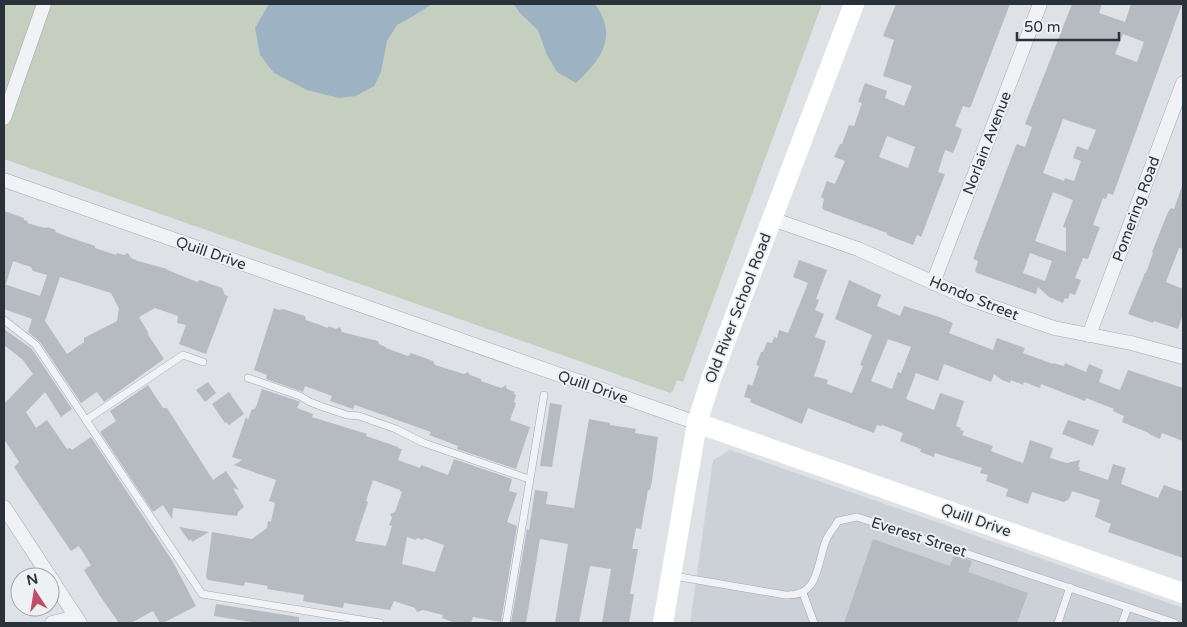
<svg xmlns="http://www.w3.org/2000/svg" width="1187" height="627" font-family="'Varela Round',sans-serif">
<rect width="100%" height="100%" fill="#dee2e6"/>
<polygon fill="#ccd1d7" points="730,450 1183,608 1183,623 690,623 713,460"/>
<polygon fill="#c5cfc0" points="4,4 822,4 683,382 677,380 673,391 670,393 4,159"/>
<g fill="#9db2c3">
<polygon points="269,4 432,4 415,15 397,25 387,41 381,72 374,86 356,96 339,98 307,90 274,73 260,55 255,28"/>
<path d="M514,4h81c23,32 7,55 -19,79l-19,-11 -10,-17 -9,-25 -19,-18z"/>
</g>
<g fill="#b6bbc2" fill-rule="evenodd">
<path d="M896,4h114l-39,102 -2,2 -6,-2 -8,20 7,3 -3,9 -6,15 -8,-3 -7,22 7,2 -24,63 -4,-2 -4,10 -26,-10v-2l-63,-23 -2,-2 2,-9 -3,-2 6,-16 8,3 10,-23 -11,-4 6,-13h2l7,-19 5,1 8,-23 -4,-1 7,-19 22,8 -2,7 19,8 8,-20 -29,-10 11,-36 -11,-4zM887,136l28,11 -7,21 -29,-11z"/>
<path d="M1072,4h30l-3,9 26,9 6,-18h51l-69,191 -5,-2 -2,6 -3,-1 -10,27 7,2 -12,32 -5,-1 -8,20 6,2 -6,15 -5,-2 -2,6 -3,-1 -2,5 -14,-6 -11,-10 -2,7 -59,-21 -2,-2 3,-10 -5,-2 42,-111 2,-4 8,3 7,-20 -7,-3zM1123,34l21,8 -7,20 -22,-8zM1063,119l33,11 -8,20 -11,-4 -4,12 8,3 -7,20 -9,-3 -1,3 -21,-8zM1053,192l20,8 -10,27 3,1v24l-31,-11zM1030,253l22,8 -7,20 -22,-8z"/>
<polygon points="1182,186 1183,249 1179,248 1166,282 1183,289 1183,314 1178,329 1154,321 1153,323 1128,314 1145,273 1146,273 1153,253 1152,252 1168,212 1171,208 1174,209"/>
<path d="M4,211l20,7v2l4,1 -1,2 18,5 3,-1 8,3 -1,2 8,3 32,11v2l21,7 1,-2 7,2 4,-2 3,5 7,3 29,8 1,1 29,12 3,-2 22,8 3,7 3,1 -22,58 -27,-10 7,-19 -9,-2 1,-7 -23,-8 -16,9 10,17 -2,-1 17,26 -60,43 -7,-10 -16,11 -41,-61 -12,-10 4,-13 -28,-10v-25l36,12 7,-21 -14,-4 -2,-4 -18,-6 -7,23h-2zM60,277l51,16 8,16 -2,12 -33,17v4l-17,12 -22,-33z"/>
<path d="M799,260l28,10 -11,29 3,1 -4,10 9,4 -9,23 11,4 -12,35 14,4 -1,4 25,9 11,-27 -3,-1 12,-30 -37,-16 14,-39 32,15 -4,11 23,10 4,-10 35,11 14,6 -4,10 44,17 4,-12 28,10 -2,5 30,11v-1l11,3 1,-3 21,9 3,-8 14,6 -4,12 21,8 8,-20 55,18v53l-21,-8 -2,6 -11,-5v-1l-27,-11 2,-6 -11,-5 1,-2 -28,-11 -1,3 -44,-17 -1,4 -16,-6 -1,3 -12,-5 -1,3 -8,-3 -8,-6 -3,8 -47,-18 -6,17 -22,-8 -10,26 28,11 6,-17 24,8 -8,25 5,2 -1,2 4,1 -2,4 31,11 -2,5 32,12 7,-23 23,8 -3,10 17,5 13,-3 -2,7h2l-1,3 29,10 5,-16 13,4 -5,16 37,14 6,-13 19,7v66l-75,-26 3,-8 -16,-7 5,-17 -28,-9 -3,8 -5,3 -32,-10 -4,12 -22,-8 2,-7 -22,-8 2,-6 -8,-2 2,-5 -47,-15 -1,4 -14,-5 1,-3 -21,-8 3,-8 -21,-8 -1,1 -4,-1 -3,8 -66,-25 -6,16 -52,-22 1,-3 -7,-2 4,-13 4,2 7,-20 -3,-1 5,-13h2l4,-10 5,1 2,-6 3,1 2,-8 9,3 20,-50 -15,-6zM888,339l23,8 -10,26 -3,-1 -6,17 -21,-8z"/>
<polygon points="274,308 279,310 283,309 305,316 306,320 328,328 328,326 336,329 340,327 342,332 378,341 379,344 386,347 386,348 408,356 411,353 433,361 435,365 464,374 468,372 470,375 481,379 481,381 501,388 506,385 507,389 515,392 514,394 516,395 514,402 516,403 510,420 530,427 516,469 457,449 458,446 429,435 431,432 355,405 353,409 330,401 332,396 305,386 303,392 266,379 267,375 254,370"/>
<polygon points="4,329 32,349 72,409 61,417 45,392 26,412 36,428 47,420 67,449 70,448 72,450 91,437 173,562 196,606 163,623 160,623 153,611 131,623 119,623 100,596 84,570 91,565 79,546 71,551 14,467 19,462 4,439 4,404 33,374 23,360 4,345"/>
<polygon points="208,382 216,393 205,402 196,390"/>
<polygon points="148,385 163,408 167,408 213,480 226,471 239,490 233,488 244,507 238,512 237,516 173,508 172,519 163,505 153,512 100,432 116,421 110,411"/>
<path d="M262,389l36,12 2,1 -3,6 16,6 -1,3 55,17 -1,2 32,11v1l4,1 -4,11 22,8 1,-3 27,10 6,-16 58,20 -3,12 8,2 -10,29 10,4 -16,96 -28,-5 -2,6h-16l-13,-5 1,-3 -20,-5 -6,2 -2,-4 -21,-7 -4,9 -46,-7 -1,5 -40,-7 1,-6 -37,-6 1,-3 -23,-4 -1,4 -36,-6 -2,-3 6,-45 40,7 15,-11 1,-7 3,1 4,-19 -6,-2 7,-21 -42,-15 8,-5 -10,-3 14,-40 2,3 4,-11 1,1 3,-3zM373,480l27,10v1l2,1 -7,20 -5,2 2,4 -3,7 3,1 -6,20 -31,-5 13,-39 -2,-1zM407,537l9,3 1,-2 6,2 1,-2 20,7 -9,27 -33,-8z"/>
<polygon points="229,392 244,414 229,425 226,422 225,423 212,404"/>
<polygon points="550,403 562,405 552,467 540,466"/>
<polygon points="589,419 610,423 610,425 636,429 635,433 658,437 652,481 650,490 648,490 641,529 636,528 632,549 638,549 630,594 634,594 629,623 602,623 611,569 590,566 579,623 555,623 568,544 540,539 526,623 511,623 527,529 529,530 535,490 548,492 546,504 574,508"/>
<polygon points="1068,420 1099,430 1093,446 1062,434"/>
<polygon points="179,527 209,532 192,542 191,539 189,541"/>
<polygon points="873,539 950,566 954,555 972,561 968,572 1028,593 1017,623 844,623"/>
<polygon points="216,604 299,617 299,623 258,623 214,616"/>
</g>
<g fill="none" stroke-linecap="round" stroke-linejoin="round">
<g stroke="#a4a9af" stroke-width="8">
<g id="lane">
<polyline points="4,320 36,345 202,594 380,623"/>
<polyline points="248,378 300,396 310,402 323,407 347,415 359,416 396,429 424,443 529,479"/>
<polyline points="86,420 183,355 203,362"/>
<path d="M674,576l111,19c36,2 31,-33 42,-57 3,-6 8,-11 11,-17l19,-4 318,106"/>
<polyline points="803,593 814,623"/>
<polyline points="506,623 544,395"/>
<polyline points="1058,623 1070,587"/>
<polyline points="1122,623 1128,607"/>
</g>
</g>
<g stroke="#a4a9af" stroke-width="15">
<g id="street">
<polyline points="4,118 44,4"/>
<polyline points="4,180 697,423"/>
<polyline points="772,219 858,249 970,299 1054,328 1131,343 1183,357"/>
<polyline points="933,283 1040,4"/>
<polyline points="1089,335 1183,83"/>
<polyline points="4,507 80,623"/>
<polyline points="52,623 76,617"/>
</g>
</g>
<use href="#lane" stroke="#f0f2f5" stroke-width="7"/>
<use href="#street" stroke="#f0f2f5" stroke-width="14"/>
<g stroke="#fff" stroke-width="20">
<polyline points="697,423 1183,593"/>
<polyline points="663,623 697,423 712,376 854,4"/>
</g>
</g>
<g text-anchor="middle" stroke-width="4" stroke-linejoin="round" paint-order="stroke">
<g font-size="15" fill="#29313b" stroke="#edf1f4">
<text transform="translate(987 143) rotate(-69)" y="5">Norlain Avenue</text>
<text transform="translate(1136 209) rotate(-70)" y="5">Pomering Road</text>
<text transform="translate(211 253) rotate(19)" y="5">Quill Drive</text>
<text transform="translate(974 298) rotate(22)" y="5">Hondo Street</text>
<text transform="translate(738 308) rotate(-69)" y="5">Old River School Road</text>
<text transform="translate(593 387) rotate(19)" y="5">Quill Drive</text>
<text transform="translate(976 520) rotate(19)" y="5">Quill Drive</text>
<text transform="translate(919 537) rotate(18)" y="5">Everest Street</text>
</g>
</g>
<rect width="1187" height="627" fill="none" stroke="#29313b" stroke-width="10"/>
<g transform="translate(35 592) rotate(348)"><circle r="24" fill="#edf1f4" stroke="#9fa4aa"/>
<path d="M0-4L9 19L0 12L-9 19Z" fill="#bf4f68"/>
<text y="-8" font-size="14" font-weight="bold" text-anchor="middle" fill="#29313b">N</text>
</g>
<path d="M1017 32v8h102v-8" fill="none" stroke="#29313b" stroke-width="2.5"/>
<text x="1024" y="32" font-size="15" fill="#29313b" stroke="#edf1f4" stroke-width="4" paint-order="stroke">50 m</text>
</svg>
